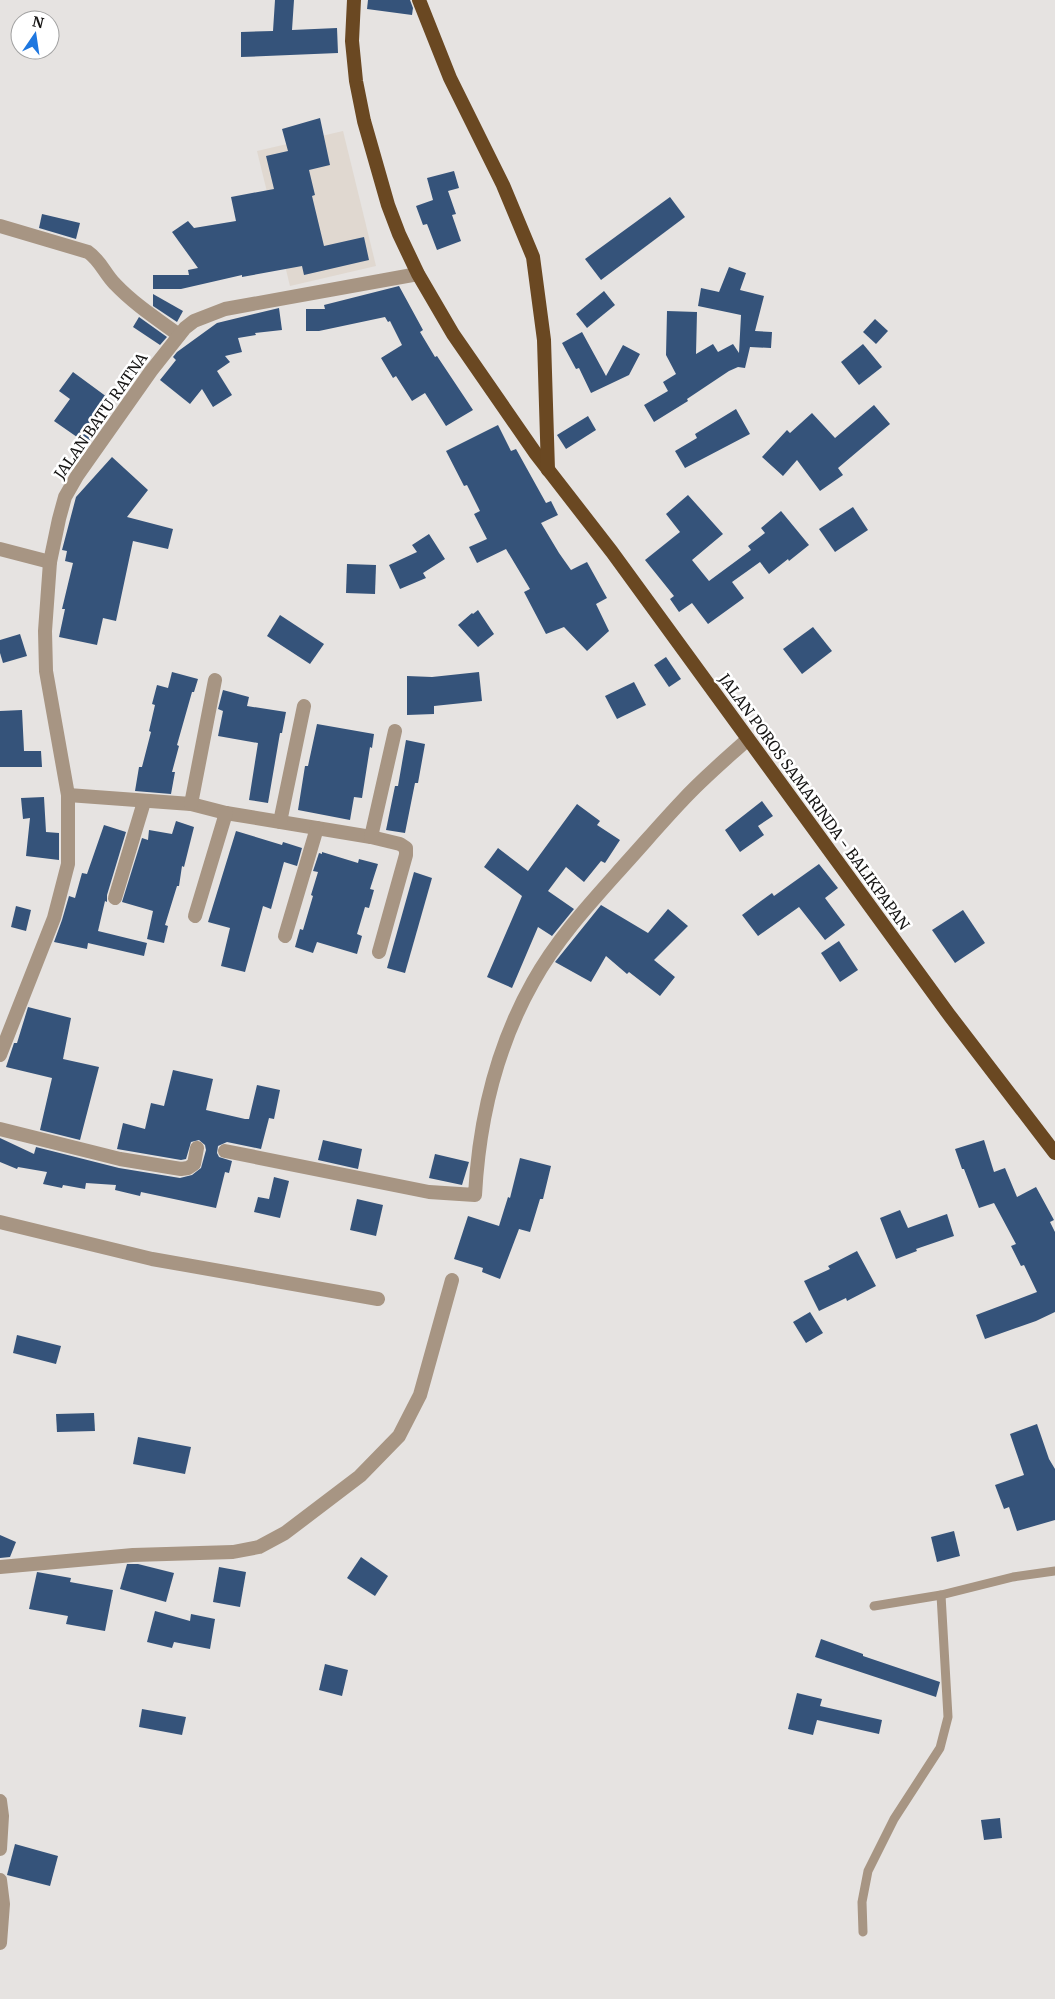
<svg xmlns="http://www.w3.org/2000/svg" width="1055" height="1999" font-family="Merriweather,serif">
<rect width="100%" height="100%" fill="#e6e3e1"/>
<polygon fill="#e0d8d0" points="343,131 376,266 290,286 257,151"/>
<g fill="#35537a">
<polygon points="275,0 294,0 292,30 337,28 338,53 241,57 241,32 273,31"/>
<polygon points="368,0 410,0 413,8 412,15 367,9"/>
<polygon points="320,118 330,165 309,170 315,195 312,196 324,246 364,237 369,260 304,275 302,266 242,277 242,275 181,289 153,289 153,275 189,275 188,270 198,268 172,232 188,221 194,228 236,221 231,197 274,189 266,156 288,151 282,129"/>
<polygon points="454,171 459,188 448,191 456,214 452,215 461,241 437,250 427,224 423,225 416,206 433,200 427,178"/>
<polygon points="670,197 685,217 601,280 585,259"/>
<polygon points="42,214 80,223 76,239 39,228"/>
<polygon points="729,267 746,273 740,290 764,296 755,331 772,332 771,348 750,347 745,368 738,367 729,371 687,399 688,401 654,422 644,405 668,391 663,382 676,374 666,355 667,311 697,312 696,354 713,344 718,352 733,344 739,353 741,315 698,306 701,288 719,292"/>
<polygon points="399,286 423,330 420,332 435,357 437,356 473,410 446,426 425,393 412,401 396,376 393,378 381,358 402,345 390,321 388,322 385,317 319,331 306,331 306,309 325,309 324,305"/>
<polygon points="604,291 615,305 587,328 576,314"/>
<polygon points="153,294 183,311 177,322 153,306"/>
<polygon points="279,308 282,330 255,333 256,335 238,338 242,352 225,356 230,362 217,371 232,395 213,407 202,389 190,404 160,380 176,360 173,357 177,352 217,323"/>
<polygon points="139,317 167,337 160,345 133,327"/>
<polygon points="875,319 888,331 876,344 863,332"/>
<polygon points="582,332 606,376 623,345 640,354 629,375 591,393 579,368 576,369 562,343"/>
<polygon points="863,344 882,367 859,385 841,362"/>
<polygon points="73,372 107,397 90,419 99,426 87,444 54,421 70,399 59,391"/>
<polygon points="874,405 890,424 838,468 843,475 820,491 797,460 783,476 762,457 787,430 790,433 812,413 835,438"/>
<polygon points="736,409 750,434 685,468 675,451 697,438 695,434"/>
<polygon points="588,416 596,430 566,449 557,435"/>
<polygon points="498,425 511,451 516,449 546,503 551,501 558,515 541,523 559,553 571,570 587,562 607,598 596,604 609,631 587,651 564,627 546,634 524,592 530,589 506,549 477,563 469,547 487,539 474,514 480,511 467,485 464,486 446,451"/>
<polygon points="112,457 148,490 127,517 173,529 168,549 133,541 116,621 103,618 97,645 59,637 65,609 62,609 73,563 65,561 67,551 62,550 76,497"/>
<polygon points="688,495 723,534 692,560 709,581 751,550 748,546 765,533 761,528 781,511 809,545 789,561 788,559 769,574 760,562 732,582 744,598 708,624 692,603 679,612 670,599 674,596 645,560 680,532 666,514"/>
<polygon points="853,507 868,530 835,552 819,529"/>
<polygon points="429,534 445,559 423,573 426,578 400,589 389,565 417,552 412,545"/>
<polygon points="347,564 376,565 375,594 346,593"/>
<polygon points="478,610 494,634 478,647 458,625 472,613 473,614"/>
<polygon points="280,615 324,644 310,664 267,636"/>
<polygon points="813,627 832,651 802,674 783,649"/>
<polygon points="20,634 27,656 3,663 0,653 0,640"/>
<polygon points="666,657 681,679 669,687 654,665"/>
<polygon points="172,672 198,679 194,692 192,692 177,745 179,746 172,772 175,772 171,794 135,791 139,767 142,767 151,732 149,731 155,705 152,704 157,685 168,688"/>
<polygon points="479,672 482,701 434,706 434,714 407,715 407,676 432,677"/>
<polygon points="634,682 646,705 617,719 605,696"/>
<polygon points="223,690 249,697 247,706 286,712 282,733 280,733 268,803 249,800 258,743 218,736 223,711 218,709"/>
<polygon points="22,710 24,751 41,751 42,767 0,767 0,711"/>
<polygon points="317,724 374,734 372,748 370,747 362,798 354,797 350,820 298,810 305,766 308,766"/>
<polygon points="406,740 425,744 418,783 415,783 405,833 386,830 395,786 398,786"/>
<polygon points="44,797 46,832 59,833 59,860 26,856 30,818 23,819 21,798"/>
<polygon points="762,801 773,816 758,826 764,835 740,852 725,830"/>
<polygon points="577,804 600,821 597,825 620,840 605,863 601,861 584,882 566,867 548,891 574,909 552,936 538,927 512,988 487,977 522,896 484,867 498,848 528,871"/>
<polygon points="176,821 194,827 184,867 182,866 179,886 177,886 165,925 168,926 164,943 147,939 153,911 122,902 142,838 148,840 149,830 172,834"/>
<polygon points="104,825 126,832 107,895 107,902 105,901 98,931 147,943 144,956 88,943 87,949 54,942 62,920 69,896 75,898 82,873 87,874"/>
<polygon points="236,831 282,845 283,842 302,848 297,866 284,862 271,909 263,906 245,972 221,966 230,928 208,922"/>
<polygon points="322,852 358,863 359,859 378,864 370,889 374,890 369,908 365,907 357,934 362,936 357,954 317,942 313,953 295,947 300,929 303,930 313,896 311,895 318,872 313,871 319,853 322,854"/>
<polygon points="819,864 838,888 825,898 845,925 825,940 799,907 758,936 742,915 772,893 774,896"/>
<polygon points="414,872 432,878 405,973 387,968"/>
<polygon points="601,905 648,933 668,909 688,926 654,960 675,977 660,996 629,972 627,974 606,956 591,982 555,962"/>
<polygon points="16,906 31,910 26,931 11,927"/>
<polygon points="963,910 985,943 955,963 932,930"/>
<polygon points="839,941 858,970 840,982 821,953"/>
<polygon points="28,1007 71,1018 63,1059 99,1067 80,1140 40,1130 52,1078 6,1067 14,1043 17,1043"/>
<polygon points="173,1070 213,1079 206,1110 245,1119 249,1119 257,1085 280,1090 274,1119 269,1118 261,1149 227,1142 218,1146 217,1153 219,1157 232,1161 229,1173 225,1172 216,1208 141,1192 140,1196 115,1190 116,1185 86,1183 85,1189 63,1185 62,1188 43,1184 47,1172 18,1167 17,1169 0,1162 0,1138 34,1154 36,1147 119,1168 180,1178 192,1175 201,1168 206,1150 205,1145 199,1140 191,1142 186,1159 181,1160 117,1149 123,1123 145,1129 151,1103 164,1106"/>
<polygon points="323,1140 362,1149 358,1169 318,1160"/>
<polygon points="984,1140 994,1172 1005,1168 1017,1197 1036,1187 1054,1220 1050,1222 1055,1232 1055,1312 1036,1321 985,1339 976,1315 1037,1292 1024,1265 1021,1266 1011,1246 1016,1244 994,1203 979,1208 964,1169 962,1169 955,1149"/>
<polygon points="435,1154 469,1162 462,1185 429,1178"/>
<polygon points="520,1158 551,1166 543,1199 540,1199 530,1232 519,1229 500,1279 482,1272 483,1268 454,1259 468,1216 499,1226 508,1197 510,1198"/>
<polygon points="274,1177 289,1181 280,1218 254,1212 258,1197 269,1199"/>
<polygon points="357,1199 383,1205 376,1236 350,1230"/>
<polygon points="900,1210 908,1228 947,1214 954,1236 916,1249 917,1251 896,1259 880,1218"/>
<polygon points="857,1251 876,1286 847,1301 846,1298 819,1311 804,1281 830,1269 828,1266"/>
<polygon points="810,1312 823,1333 806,1343 793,1322"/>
<polygon points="17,1335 61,1346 56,1364 13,1353"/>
<polygon points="94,1413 95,1431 57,1432 56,1414"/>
<polygon points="1037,1424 1049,1459 1055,1469 1055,1520 1017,1531 1009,1507 1004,1509 995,1485 1024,1475 1010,1434"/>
<polygon points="138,1437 191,1447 185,1474 133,1464"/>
<polygon points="954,1531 960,1556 937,1562 931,1537"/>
<polygon points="0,1535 16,1542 10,1557 0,1558"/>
<polygon points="361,1557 388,1576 375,1596 347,1578"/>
<polygon points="127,1564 138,1564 174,1573 166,1602 120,1589"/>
<polygon points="219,1567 246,1572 240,1607 213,1602"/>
<polygon points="37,1572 71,1578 70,1582 113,1590 105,1631 66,1624 68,1616 29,1609"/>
<polygon points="155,1611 190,1621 191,1614 215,1619 210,1649 174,1642 172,1648 147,1642"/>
<polygon points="821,1639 863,1654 863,1656 940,1682 936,1697 815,1657"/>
<polygon points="325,1664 348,1670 342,1696 319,1690"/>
<polygon points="797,1693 822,1699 820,1706 882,1720 879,1734 817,1720 813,1735 788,1729"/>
<polygon points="142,1709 186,1717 182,1735 139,1727"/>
<polygon points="1000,1818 1002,1838 984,1840 981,1820"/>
<polygon points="15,1844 58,1856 50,1886 7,1875"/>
</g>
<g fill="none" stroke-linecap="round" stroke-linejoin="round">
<g stroke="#a79583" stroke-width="9">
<polyline points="874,1606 941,1595 1013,1577 1055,1571"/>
<polyline points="863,1932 862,1902 868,1871 894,1819 940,1748 948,1717 941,1595"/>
</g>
<g stroke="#a79583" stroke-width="14">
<path d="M0,226l88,26c12,8 17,22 27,32 19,20 42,35 64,51"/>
<polyline points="0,549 50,562"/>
<polyline points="68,795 191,804 226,813 371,837 400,844 406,848 406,855 379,952"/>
<polyline points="191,804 215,680"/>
<polyline points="280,822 304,706"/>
<polyline points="371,837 395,731"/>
<polyline points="115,898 144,802"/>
<polyline points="195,916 226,813"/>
<polyline points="285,936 317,828"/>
<polyline points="0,1129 120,1159 181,1169 188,1168 194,1164 197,1148"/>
<path d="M225,1151l204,41 46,3c4,-74 22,-149 58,-213 25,-45 60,-82 93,-119 19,-21 37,-42 56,-62 20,-22 44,-42 66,-62"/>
<polyline points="0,1222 152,1259 378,1299"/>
<polyline points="0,1567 133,1555 233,1552 259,1547 285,1533 360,1476 399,1436 420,1395 452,1280"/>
<polyline points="0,1801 2,1816 0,1849"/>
<polyline points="0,1880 3,1904 0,1943"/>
</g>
<polyline stroke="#a79583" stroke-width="14" points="0,1055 54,918 68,864 68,795 46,671 45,631 50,562 59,519 65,497 77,476 151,371 185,328 194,321 225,309 418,274"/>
<g stroke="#6a4822" stroke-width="14">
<polyline points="354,0 352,41 356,81 364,121 388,205 399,234 418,274 453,334 536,454 612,552 950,1016 1055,1153"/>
<polyline points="419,0 450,78 503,185 533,257 544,340 548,470"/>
</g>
</g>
<g text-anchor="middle" stroke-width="5" stroke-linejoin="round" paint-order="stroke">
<g font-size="15" fill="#151413" stroke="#fff">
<text transform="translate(101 416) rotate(-55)" y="5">JALAN BATU RATNA</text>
<text transform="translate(814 802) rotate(54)" y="5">JALAN POROS SAMARINDA - BALIKPAPAN</text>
</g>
</g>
<g transform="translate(35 35) rotate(13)"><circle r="24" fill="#ffffff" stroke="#a1a1a1"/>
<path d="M0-4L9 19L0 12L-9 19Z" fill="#1e77e0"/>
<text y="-8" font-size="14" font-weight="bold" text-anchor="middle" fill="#151413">N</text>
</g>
</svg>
